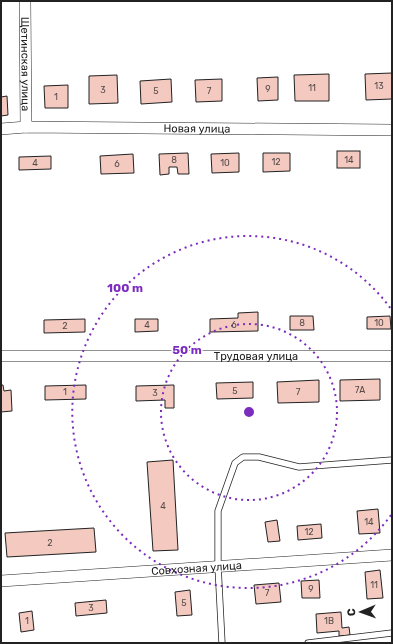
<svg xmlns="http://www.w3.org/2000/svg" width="393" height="644" font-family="Rubik,sans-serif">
<rect width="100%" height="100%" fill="#fff"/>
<g fill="#f3c9c0" stroke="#222">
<polygon points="392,73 392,99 366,100 365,74"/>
<polygon points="329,74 329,101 295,101 294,75"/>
<polygon points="117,75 118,103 89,104 89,76"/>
<polygon points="278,77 278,100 258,101 257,78"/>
<polygon points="171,79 172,102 141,104 140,81"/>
<polygon points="222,79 222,101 196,102 195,80"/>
<polygon points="68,85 68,108 45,108 44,86"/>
<polygon points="7,96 8,115 1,116 1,97"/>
<rect x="337" y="151" width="23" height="17"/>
<polygon points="188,153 189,174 178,174 177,167 169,167 169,174 160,175 159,154"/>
<polygon points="239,153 239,172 212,173 211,154"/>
<polygon points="263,153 290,153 290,171 263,172"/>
<polygon points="133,154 134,173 101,174 100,156"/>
<polygon points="51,156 51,169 19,170 19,157"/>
<polygon points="258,312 258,331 210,332 210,319 238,318 238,313"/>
<polygon points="290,316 313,316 314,330 290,330"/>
<polygon points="390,316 391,329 367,329 367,317"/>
<polygon points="85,319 85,332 44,333 44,320"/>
<polygon points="135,319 158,319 158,331 135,332"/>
<polygon points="380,379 380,400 340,401 340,380"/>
<polygon points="319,380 319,402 278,403 277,382"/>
<polygon points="253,382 253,398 217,399 216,383"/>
<polygon points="1,385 3,385 4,391 11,390 12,411 1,412"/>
<polygon points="86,385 86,399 45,400 45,386"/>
<polygon points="174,385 174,408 165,408 165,400 136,401 136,386"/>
<polygon points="173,460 178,550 153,551 147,462"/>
<polygon points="378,509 380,533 359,534 357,511"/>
<polygon points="277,520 280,541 268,542 265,522"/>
<polygon points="321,524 322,538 298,540 297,526"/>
<polygon points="94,528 96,552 7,557 5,533"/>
<polygon points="380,570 383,598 367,599 365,572"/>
<polygon points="319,580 320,598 302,598 301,581"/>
<polygon points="279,583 281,602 256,604 254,585"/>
<polygon points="190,590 192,615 177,616 175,592"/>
<polygon points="106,600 107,613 76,616 75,603"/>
<polygon points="32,611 34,630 21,632 19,613"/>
<polygon points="341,612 342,628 349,627 350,635 339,636 339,631 317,633 316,614"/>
</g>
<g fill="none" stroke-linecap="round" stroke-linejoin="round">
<g stroke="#222" stroke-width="7">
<g id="service">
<polyline points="222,643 218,566 218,511 235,463 243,457 259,457 299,467 392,460"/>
<polyline points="308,643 392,633"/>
</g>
</g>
<g stroke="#222" stroke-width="12">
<g id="minor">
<path id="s1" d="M25,1l1,126"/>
<path id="s2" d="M1,129l25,-2 366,3"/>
<path id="s3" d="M1,356h391"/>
<path id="s4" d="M1,581l391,-26"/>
</g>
</g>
<use href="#service" stroke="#fff" stroke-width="5.5"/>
<use href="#minor" stroke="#fff" stroke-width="11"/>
</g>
<g fill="none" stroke="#7b2cbf" stroke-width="2" stroke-dasharray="2 4">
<circle cx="249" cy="412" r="88"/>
<path d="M391 515A176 176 0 1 1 391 309"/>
</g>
<g text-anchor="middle" stroke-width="3" stroke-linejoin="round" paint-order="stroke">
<g font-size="9" fill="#564c4a">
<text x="379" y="89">13</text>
<text x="312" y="91">11</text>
<text x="268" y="92">9</text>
<text x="103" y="93">3</text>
<text x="156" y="94">5</text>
<text x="209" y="94">7</text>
<text x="56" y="100">1</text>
<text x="174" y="163">8</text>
<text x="349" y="163">14</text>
<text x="276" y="165">12</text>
<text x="35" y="166">4</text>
<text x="225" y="166">10</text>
<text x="117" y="167">6</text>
<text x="302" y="326">8</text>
<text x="379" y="326">10</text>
<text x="147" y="328">4</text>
<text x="234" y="328">6</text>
<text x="65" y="329">2</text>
<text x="360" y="393">7А</text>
<text x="235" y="394">5</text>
<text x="65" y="395">1</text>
<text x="298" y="395">7</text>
<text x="155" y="396">3</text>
<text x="163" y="509">4</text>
<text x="369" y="525">14</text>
<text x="309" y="535">12</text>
<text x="50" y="546">2</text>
<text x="374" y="588">11</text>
<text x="311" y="592">9</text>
<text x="267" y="596">7</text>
<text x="184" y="606">5</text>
<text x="91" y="611">3</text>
<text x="27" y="624">1</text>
<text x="329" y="624">1В</text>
</g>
<g font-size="11" fill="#222" stroke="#fff">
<text dy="4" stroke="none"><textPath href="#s1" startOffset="63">Щетинская улица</textPath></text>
<text dy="4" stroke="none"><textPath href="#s2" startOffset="196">Новая улица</textPath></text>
<text dy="4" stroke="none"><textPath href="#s3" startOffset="255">Трудовая улица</textPath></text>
<text dy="4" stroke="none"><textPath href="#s4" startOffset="196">Совхозная улица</textPath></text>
</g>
</g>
<circle cx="249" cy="412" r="6" fill="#7b2cbf" stroke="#fff" stroke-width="2"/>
<g font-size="12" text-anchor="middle" font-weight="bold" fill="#7b2cbf" stroke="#fff" stroke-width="3" stroke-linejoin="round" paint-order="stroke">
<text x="125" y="292">100 m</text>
<text x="187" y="354">50 m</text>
</g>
<rect width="393" height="644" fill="none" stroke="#222222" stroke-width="4"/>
<g transform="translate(361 612) rotate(268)" stroke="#ffffff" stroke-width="3" paint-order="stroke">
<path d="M0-3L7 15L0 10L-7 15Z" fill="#222222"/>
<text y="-6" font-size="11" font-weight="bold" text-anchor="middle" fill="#222222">С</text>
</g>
</svg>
